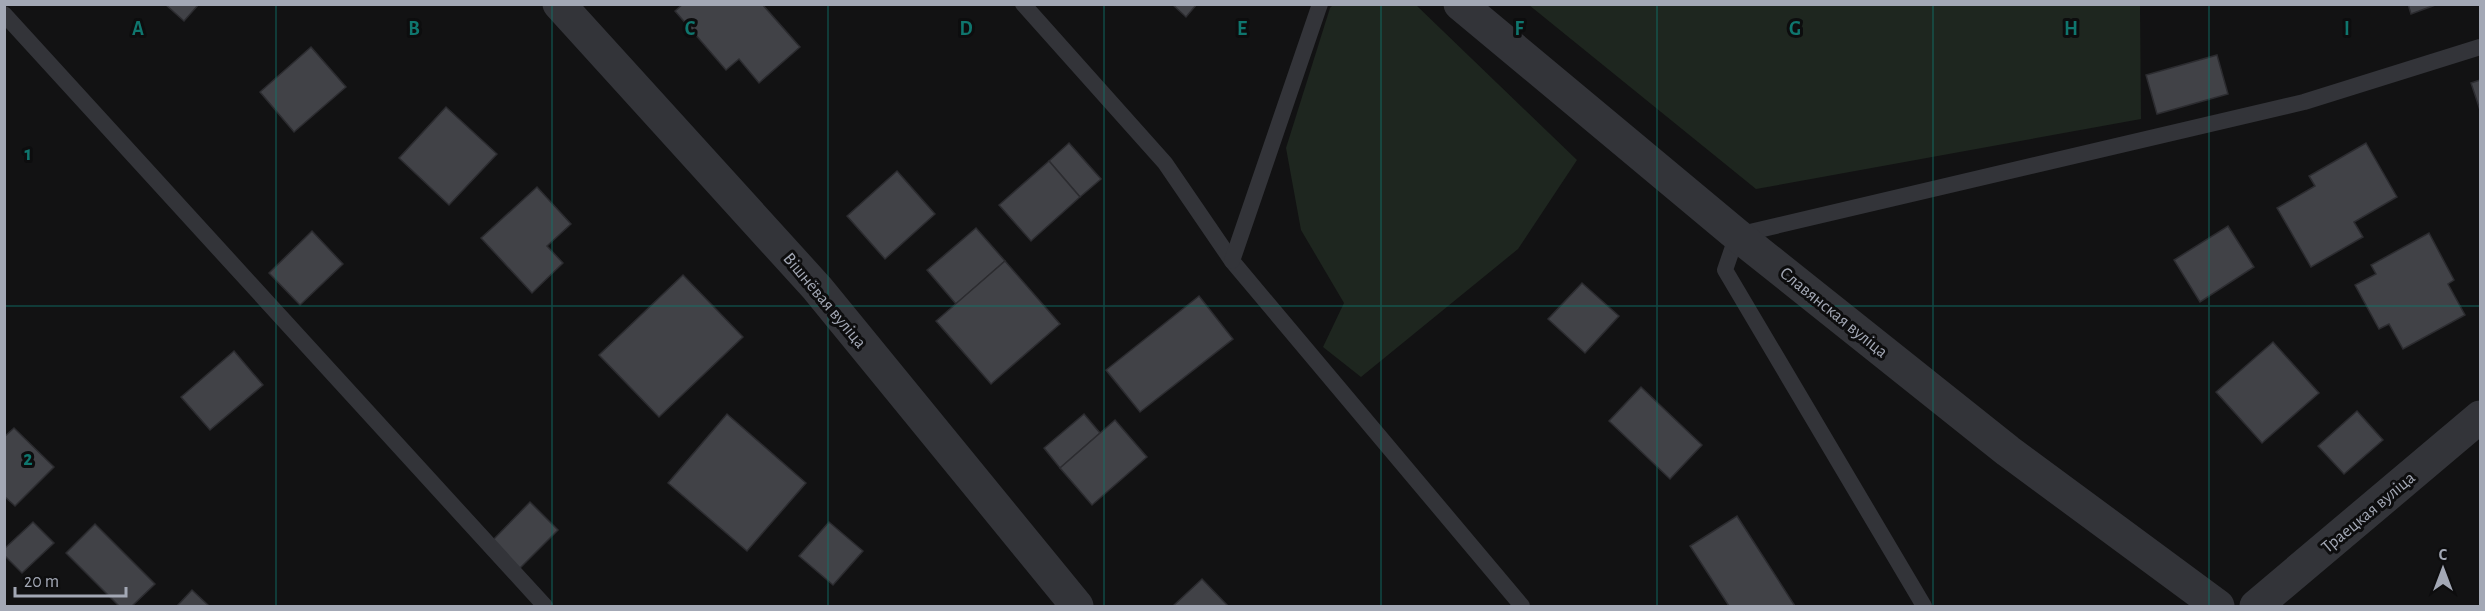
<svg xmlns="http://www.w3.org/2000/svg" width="2485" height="611" font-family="'Alegreya Sans',sans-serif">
<rect width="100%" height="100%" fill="#121213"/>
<g fill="#1e261f">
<polygon points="1334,4 1416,5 1577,160 1518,249 1361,377 1323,347 1344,303 1301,230 1286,148 1330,8"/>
<polygon points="1529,5 2140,5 2141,119 1756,189"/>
</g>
<g fill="#414247" stroke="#2c2c30" stroke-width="1.5">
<polygon points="165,4 199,4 184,21"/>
<polygon points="683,4 762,4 800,47 759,83 739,59 726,70 675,11"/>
<polygon points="1172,4 1197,4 1186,17"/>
<polygon points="2408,4 2438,4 2411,14"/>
<polygon points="311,47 346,87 294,132 260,92"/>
<polygon points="2217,55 2228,94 2157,114 2146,75"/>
<polygon points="2480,80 2480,110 2471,83"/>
<polygon points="446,107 497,154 449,205 399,158"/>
<polygon points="1069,143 1101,179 1080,197 1049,161"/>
<polygon points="2366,143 2397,197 2354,222 2363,237 2311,267 2277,208 2315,186 2309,176"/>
<polygon points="1049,161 1080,197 1031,241 999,205"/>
<polygon points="897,171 935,214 885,259 847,216"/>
<polygon points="537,187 571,224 547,246 563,263 532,293 481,238"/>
<polygon points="2228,226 2254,267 2200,302 2174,260"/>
<polygon points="976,228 1005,261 956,304 927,270"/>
<polygon points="312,231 343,264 300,305 269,273"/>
<polygon points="2429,233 2454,280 2448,284 2465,315 2403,349 2389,324 2379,329 2355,285 2376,274 2371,265"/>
<polygon points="1005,261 1060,324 991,384 936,321"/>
<polygon points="683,275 743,337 659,417 599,355"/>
<polygon points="1582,283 1619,316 1585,353 1548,319"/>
<polygon points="1199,296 1233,339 1140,412 1106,370"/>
<polygon points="2273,342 2319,393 2262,443 2216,392"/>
<polygon points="234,351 263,385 210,430 181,397"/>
<polygon points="1641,387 1702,445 1670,479 1609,421"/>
<polygon points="2357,411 2383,440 2344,474 2318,446"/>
<polygon points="727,414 806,483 747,551 668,483"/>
<polygon points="1084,414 1100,433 1060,468 1044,448"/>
<polygon points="1115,420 1147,457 1092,505 1060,468"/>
<polygon points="14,428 54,467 15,506 4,496 4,437"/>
<polygon points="530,502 558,530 517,571 489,544"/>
<polygon points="1737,516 1795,606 1729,606 1690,546"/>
<polygon points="33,522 54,543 22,573 4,555 4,549"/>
<polygon points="829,522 863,551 833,585 799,556"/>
<polygon points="95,524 155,584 132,606 119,606 66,553"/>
<polygon points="1202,579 1228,606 1173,606"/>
<polygon points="192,590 209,606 177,606"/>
</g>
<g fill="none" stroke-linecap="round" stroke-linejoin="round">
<g stroke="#333439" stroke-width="16">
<polyline points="1023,4 1165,163 1232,261 1522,606"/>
<polyline points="4,14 545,606"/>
<polyline points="1232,261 1320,4"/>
<polyline points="1924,606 1725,270 1737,235 2304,102 2480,47"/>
</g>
<g stroke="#333439" stroke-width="33">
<polyline points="559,4 817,288 1077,606"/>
<polyline points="1460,4 1737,235 2008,451 2218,606"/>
<polyline points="2256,606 2480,417"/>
</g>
</g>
<path fill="none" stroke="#0f766e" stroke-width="1.5" stroke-opacity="0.55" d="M276,4v602M552,4v602M828,4v602M1104,4v602M1381,4v602M1657,4v602M1933,4v602M2209,4v602M4,306h2476"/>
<g text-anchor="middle" stroke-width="6" stroke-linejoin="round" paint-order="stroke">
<g font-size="18" fill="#a3a8b5" stroke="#0d0d0e">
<text transform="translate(825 300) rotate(50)" y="6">Вішнёвая вуліца</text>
<text transform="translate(1834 312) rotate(39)" y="6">Славянская вуліца</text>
<text transform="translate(2368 512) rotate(-40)" y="6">Траецкая вуліца</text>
</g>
</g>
<g font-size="20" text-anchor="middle" font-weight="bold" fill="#0f766e" stroke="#0d0d0e" stroke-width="6" stroke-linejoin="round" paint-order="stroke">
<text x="138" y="35">A</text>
<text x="414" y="35">B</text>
<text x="690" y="35">C</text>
<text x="966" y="35">D</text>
<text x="1242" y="35">E</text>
<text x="1519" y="35">F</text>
<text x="1795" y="35">G</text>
<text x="2071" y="35">H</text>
<text x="2347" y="35">I</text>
<text x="28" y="160">1</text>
<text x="28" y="465">2</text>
</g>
<rect width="2485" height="611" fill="none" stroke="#a3a8b5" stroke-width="12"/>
<g transform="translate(2443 569)" stroke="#0d0d0e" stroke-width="4.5" paint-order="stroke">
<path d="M0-4.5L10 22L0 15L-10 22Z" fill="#a3a8b5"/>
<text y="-9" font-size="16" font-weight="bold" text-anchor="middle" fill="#a3a8b5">С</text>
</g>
<path d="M15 587v9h111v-9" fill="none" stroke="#a3a8b5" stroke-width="3"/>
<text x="24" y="587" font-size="18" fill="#a3a8b5" stroke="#0d0d0e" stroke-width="4.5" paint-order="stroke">20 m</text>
</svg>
